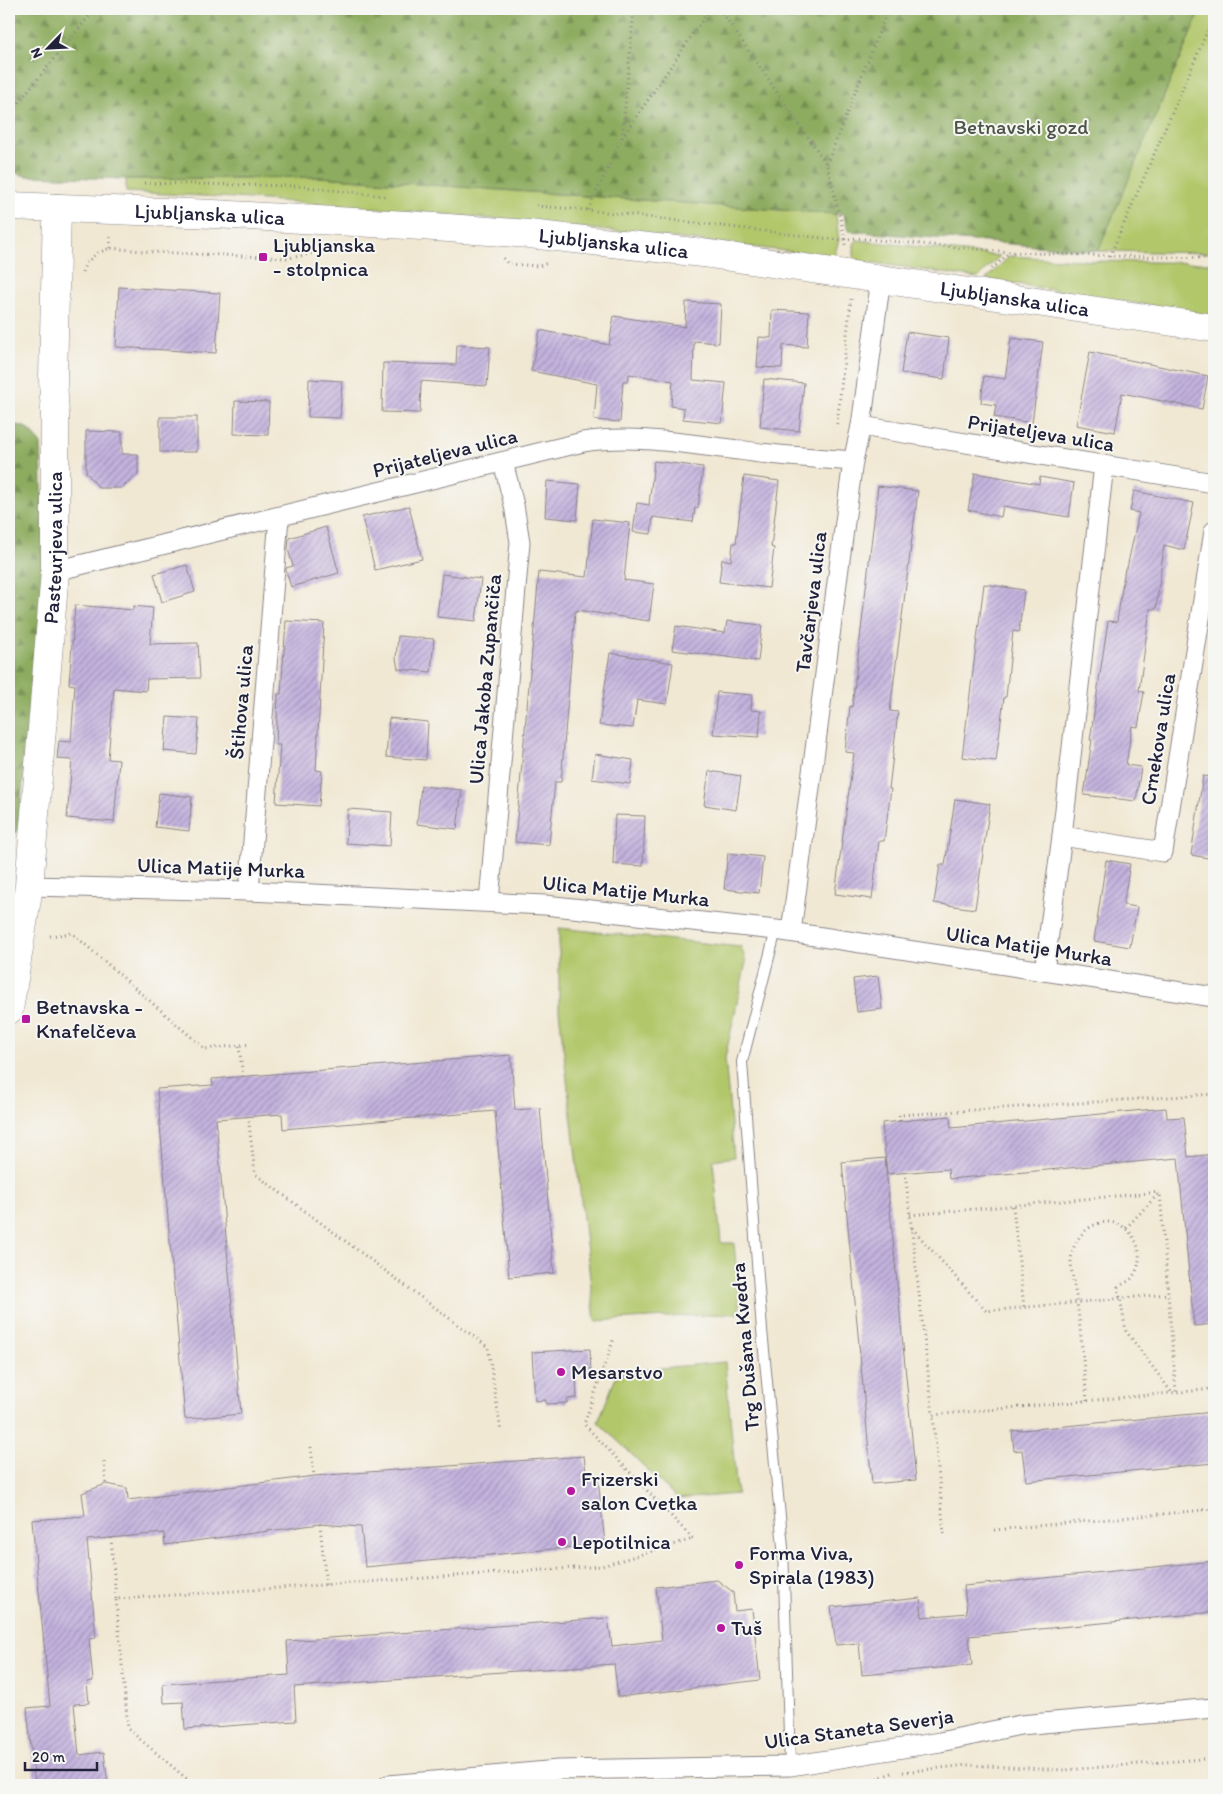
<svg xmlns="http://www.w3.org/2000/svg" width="1223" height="1794" font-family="Itim,sans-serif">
<defs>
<pattern id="forest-firs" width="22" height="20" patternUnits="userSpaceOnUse" patternTransform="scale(1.25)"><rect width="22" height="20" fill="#8dac5f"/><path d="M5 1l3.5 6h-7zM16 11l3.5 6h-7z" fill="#738c50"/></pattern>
<pattern id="building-hatch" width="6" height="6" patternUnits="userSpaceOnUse" patternTransform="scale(1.25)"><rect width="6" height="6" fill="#c4b3de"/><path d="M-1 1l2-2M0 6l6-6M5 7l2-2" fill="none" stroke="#9f91b5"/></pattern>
</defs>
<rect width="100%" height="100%" fill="#f6f6f2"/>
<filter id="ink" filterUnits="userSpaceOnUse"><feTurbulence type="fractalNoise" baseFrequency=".02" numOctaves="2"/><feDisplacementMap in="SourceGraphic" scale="10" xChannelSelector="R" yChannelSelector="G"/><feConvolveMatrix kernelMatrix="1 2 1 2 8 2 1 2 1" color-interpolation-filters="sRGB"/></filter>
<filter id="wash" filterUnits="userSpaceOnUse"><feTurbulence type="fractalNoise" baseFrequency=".0096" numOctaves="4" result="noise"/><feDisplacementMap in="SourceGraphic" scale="20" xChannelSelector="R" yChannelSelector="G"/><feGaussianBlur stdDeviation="1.12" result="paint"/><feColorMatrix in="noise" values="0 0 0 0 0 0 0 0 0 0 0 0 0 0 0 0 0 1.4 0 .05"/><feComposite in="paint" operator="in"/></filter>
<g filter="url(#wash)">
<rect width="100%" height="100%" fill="#f1e8d3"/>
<g fill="#b2c76b" stroke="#6a7453">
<polygon points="1201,9 1214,9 1214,253 1098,251"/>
<path d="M320,177l516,37 3,26 -5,17c-235,-29 -471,-54 -708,-65v-13z"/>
<polygon points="857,240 1000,256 978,278 854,260 854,244"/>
<polygon points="1010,256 1096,261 1214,263 1214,316 986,279"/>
<polygon points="559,928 741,947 746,962 725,1058 734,1157 713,1160 721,1243 734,1243 740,1313 595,1321 559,1011"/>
<polygon points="725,1362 737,1494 678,1499 598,1422 618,1372"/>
</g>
<g fill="url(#forest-firs)" stroke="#58674d">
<polygon points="9,9 1201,9 1098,251 848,231 843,213 836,214 320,177 126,179 26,176 9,171"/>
<path d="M9,425c18,-1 22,5 32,19l3,128 -26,258 -9,8z"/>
</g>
<g id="blocks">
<g fill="url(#building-hatch)">
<polygon points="119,287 220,293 216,353 116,347"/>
<polygon points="686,302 721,304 719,343 694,341 693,380 726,383 722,423 683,419 684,408 671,406 673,381 629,374 628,381 623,381 620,422 594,420 597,384 531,371 540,330 609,345 614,316 685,327"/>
<polygon points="772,310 809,312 807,347 783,345 782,368 757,367 759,337 771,338"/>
<polygon points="907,332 949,338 944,379 901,373"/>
<polygon points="1011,338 1043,342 1032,423 994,417 996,405 981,403 984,376 1005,379"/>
<polygon points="457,345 490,347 487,386 421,381 420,413 382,412 383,363 456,365"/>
<polygon points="1090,352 1208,376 1202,409 1122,393 1115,432 1076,425"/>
<polygon points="309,379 342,381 340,418 308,417"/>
<polygon points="764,379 804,383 799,431 760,427"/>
<polygon points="235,401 269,402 268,435 234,434"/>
<rect x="160" y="417" width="37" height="35"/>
<polygon points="86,431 122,432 122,454 138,454 138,475 121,488 99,488 86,472"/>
<polygon points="654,461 703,467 698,508 695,508 693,522 653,517 651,534 633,532 637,503 649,505"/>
<polygon points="975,473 1039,484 1040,477 1074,483 1069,517 1003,506 1001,517 968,510"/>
<polygon points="744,476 779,481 771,547 774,548 769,588 719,582 722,559 731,561 733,543 736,543"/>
<polygon points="547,481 580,484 577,520 545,517"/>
<polygon points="878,486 918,491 890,711 898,712 889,789 891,789 884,841 879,841 872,899 835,894 854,753 845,752 850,706 852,707"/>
<polygon points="1134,491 1194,503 1184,550 1164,545 1156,609 1150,609 1139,691 1144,692 1138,727 1132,726 1126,765 1141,767 1136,801 1084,795 1092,740 1090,740 1108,621 1117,622 1125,568 1127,568 1139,513 1130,511"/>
<polygon points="409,506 422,559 375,570 362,517"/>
<polygon points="593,519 630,523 624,580 654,584 649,621 577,610 577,612 575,612 561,782 555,782 549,845 515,842 539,572 587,577"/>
<polygon points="326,527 339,573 291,587 286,571 286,568 293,566 288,549 289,538"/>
<polygon points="187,565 195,592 162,602 154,574"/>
<polygon points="442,574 481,579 476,621 437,617"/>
<polygon points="984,584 1024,590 1019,632 1013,631 1006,697 1004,697 996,761 962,757"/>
<polygon points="75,605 133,610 133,606 153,608 150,644 198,643 200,678 147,679 146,691 114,688 108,759 119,760 114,822 67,818 72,760 57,759 59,741 71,742 75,685 69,684"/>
<polygon points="286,621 324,623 316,770 322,771 319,806 276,803 280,745 276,745 278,694 281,694"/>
<polygon points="727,621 762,625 758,661 672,650 676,626 725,633"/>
<polygon points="398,636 434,639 431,672 398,669 396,658"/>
<polygon points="610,653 673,663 667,704 637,700 633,728 599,725"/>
<polygon points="717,692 752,695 751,710 761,711 759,737 713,734"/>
<polygon points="167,717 199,719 196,754 164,751"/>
<polygon points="389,718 428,722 426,760 386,757"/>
<polygon points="595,754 633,760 630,784 592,779"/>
<polygon points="709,771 741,776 736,810 704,805"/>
<polygon points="1203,776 1214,777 1214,859 1191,855"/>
<polygon points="421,786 462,790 457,829 417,824"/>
<polygon points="159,793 192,797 189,831 155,827"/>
<polygon points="955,799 990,804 975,909 934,903 940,865 945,865"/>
<polygon points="348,809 392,812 390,846 346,843"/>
<polygon points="615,815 645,816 643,866 613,864"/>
<polygon points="728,853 763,857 759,893 724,889"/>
<polygon points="1106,860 1130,864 1123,905 1137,907 1130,947 1094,941"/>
<polygon points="878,976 882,1009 857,1012 853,979"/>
<polygon points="511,1055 515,1110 540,1108 554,1273 509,1277 495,1111 283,1129 282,1114 216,1119 241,1414 185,1419 157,1089 213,1085 212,1079"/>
<polygon points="1166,1108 1167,1118 1184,1117 1188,1157 1214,1154 1214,1324 1194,1326 1178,1158 949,1179 948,1169 887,1174 882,1123 950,1116 951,1128"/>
<polygon points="885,1158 916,1480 872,1484 842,1162"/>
<polygon points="590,1349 591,1374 576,1375 577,1398 567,1399 567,1403 546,1404 546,1400 535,1401 532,1352"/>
<polygon points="1214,1412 1214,1463 1026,1481 1022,1450 1014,1451 1012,1431"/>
<polygon points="584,1456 587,1480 598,1478 605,1544 365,1567 361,1527 320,1524 165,1545 164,1533 87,1540 96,1638 89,1639 93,1681 87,1682 89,1703 74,1704 79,1755 104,1752 108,1785 35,1785 27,1708 50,1706 32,1520 85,1516 82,1493 106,1484 127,1488 128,1500 314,1476"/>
<polygon points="1214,1561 1214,1612 969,1636 972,1665 862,1675 859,1643 836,1645 831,1607 920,1598 922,1617 967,1613 964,1586"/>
<polygon points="717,1580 733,1592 735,1611 752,1609 760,1680 618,1697 614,1664 294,1687 296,1721 185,1729 183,1702 164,1703 163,1684 289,1675 287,1641 608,1618 612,1646 662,1640 656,1587"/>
</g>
</g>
</g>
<g filter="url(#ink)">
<use href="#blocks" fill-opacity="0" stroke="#8a8587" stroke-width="1"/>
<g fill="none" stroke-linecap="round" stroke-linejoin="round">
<g stroke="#8a8587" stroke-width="12">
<polyline id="lane" points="776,930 742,1062 762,1330 783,1547 790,1766"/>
</g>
<g stroke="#8a8587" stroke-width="21">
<g id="street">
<polyline points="861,426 1214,483"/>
<path d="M55,571l528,-129c52,-8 104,2 156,8 37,6 76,8 114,11"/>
<polyline points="1062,836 1163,852 1214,531"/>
<polyline points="29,886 249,891 545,905 776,930 1214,997"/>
<polyline points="249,891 279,517"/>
<polyline points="489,902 520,542 514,505 503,462"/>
<polyline points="791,932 853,461 861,426 881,278"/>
<polyline points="1044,971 1062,836 1104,465"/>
<polyline points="388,1785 558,1770 790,1766 940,1742 1020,1725 1214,1708"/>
</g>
</g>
<g stroke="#8a8587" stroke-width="29">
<g id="secondary">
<path id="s1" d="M9,206l205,8 193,11 122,9 174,19 511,75"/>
<path id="s2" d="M9,1010l20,-124 26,-315v-156l-2,-36 4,-171"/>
</g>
</g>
<g stroke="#8a8587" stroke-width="3" stroke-dasharray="1 4" stroke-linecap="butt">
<polyline points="720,9 827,165 845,238 845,248"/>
<polyline points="768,9 797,13 813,9"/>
<polyline points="9,114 95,9"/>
<polyline points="622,138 634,9"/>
<polyline points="827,164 888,9"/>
<polyline points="144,183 297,186 385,196"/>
<polyline points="536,206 588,210 839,240 855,238 1010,252 1110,256 1214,258"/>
<polyline points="588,210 622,138 710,9"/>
<polyline points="110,248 110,236"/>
<polyline points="1110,256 1214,16"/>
<polyline points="503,258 508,264 539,266 548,263"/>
<polyline points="992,269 1009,253"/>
<polyline points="82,272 86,263 96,254 110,248 153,252 289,258 336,249"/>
<polyline points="837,424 851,299"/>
<polyline points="50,936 72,933 205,1049 251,1044"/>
<polyline points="239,1046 243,1077"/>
<polyline points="248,1116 255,1174 488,1347 501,1432"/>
<polyline points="900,1121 899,1115 1214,1094"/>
<polyline points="905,1172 933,1415"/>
<polyline points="1013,1206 1024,1308"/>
<polyline points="910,1215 1160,1192 1176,1393"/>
<polyline points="912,1228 986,1311 1168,1294"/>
<polyline points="1126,1228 1160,1192"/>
<path d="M1087,1401c-3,-33 -6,-66 -10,-99 -2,-14 -6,-28 -6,-42 1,-12 7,-25 18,-32 33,-22 66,22 42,51 -3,3 -9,5 -13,8l8,44 46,62"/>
<polyline points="311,1447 314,1476"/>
<polyline points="104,1462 106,1484"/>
<polyline points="320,1524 326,1585"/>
<polyline points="994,1530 1214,1509"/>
<polyline points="944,1534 933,1415 1214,1389"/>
<polyline points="111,1538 116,1599"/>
<polyline points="903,1772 968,1765 1065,1770 1214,1758"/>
<polyline points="194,1785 128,1729 116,1599 602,1566 693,1539 584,1424 614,1338"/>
<polyline points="858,1785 892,1773"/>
</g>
<use href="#lane" stroke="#fff" stroke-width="10"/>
<use href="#street" stroke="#fff" stroke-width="19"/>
<use href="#secondary" stroke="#fff" stroke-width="28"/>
</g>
</g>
<g fill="#b5179e" stroke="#f6f6f2" stroke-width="2">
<rect x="258" y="252" width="10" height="10" rx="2.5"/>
<rect x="21" y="1014" width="10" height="10" rx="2.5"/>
<circle cx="561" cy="1372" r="5"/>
<circle cx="571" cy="1491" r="5"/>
<circle cx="562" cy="1542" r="5"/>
<circle cx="739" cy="1565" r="5"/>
<circle cx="721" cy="1628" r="5"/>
</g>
<g text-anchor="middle" stroke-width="4" stroke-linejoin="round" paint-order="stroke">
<g font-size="21" fill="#4d5449" stroke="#f6f6f2">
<text x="1021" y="134">Betnavski gozd</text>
</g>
<g font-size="21" fill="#22223b" stroke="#f6f6f2">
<text dy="7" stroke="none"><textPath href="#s1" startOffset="201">Ljubljanska ulica</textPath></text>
<text dy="7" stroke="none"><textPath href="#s1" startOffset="606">Ljubljanska ulica</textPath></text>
<text dy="7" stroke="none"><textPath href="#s1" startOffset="1011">Ljubljanska ulica</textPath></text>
<text transform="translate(1041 433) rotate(9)" y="7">Prijateljeva ulica</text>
<text transform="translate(445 453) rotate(-14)" y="7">Prijateljeva ulica</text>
<text dy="7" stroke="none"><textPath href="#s2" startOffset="465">Pasteurjeva ulica</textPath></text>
<text transform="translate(811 602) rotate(-83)" y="7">Tavčarjeva ulica</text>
<text transform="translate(485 679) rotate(-85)" y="7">Ulica Jakoba Zupančiča</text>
<text transform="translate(241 702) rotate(-85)" y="7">Štihova ulica</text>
<text transform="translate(1158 739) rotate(-81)" y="7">Crnekova ulica</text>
<text transform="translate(221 868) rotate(2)" y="7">Ulica Matije Murka</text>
<text transform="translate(626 891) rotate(6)" y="7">Ulica Matije Murka</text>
<text transform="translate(1029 946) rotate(9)" y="7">Ulica Matije Murka</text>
<text transform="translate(745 1347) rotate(-95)" y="7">Trg Dušana Kvedra</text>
<text transform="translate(859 1729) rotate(-8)" y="7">Ulica Staneta Severja</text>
</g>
<g font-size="21" fill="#22223b" stroke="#f6f6f2" text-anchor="start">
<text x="273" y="252">Ljubljanska<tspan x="273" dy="24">- stolpnica</tspan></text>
<text x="36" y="1014">Betnavska -<tspan x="36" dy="24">Knafelčeva</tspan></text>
<text x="571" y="1379">Mesarstvo</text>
<text x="581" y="1486">Frizerski<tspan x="581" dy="24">salon Cvetka</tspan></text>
<text x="572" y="1549">Lepotilnica</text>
<text x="749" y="1560">Forma Viva,<tspan x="749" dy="24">Spirala (1983)</tspan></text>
<text x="731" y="1635">Tuš</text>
</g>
</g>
<rect width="1223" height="1794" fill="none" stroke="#f6f6f2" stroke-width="30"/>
<g transform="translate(48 48) rotate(246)" stroke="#f6f6f2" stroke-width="4" paint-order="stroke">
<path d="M0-4L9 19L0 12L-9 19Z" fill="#22223b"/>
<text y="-8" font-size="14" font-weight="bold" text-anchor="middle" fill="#22223b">N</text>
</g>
<path d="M25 1762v8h72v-8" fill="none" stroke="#22223b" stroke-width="2.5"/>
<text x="32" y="1762" font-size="15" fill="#22223b" stroke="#f6f6f2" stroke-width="4" paint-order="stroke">20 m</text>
</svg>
